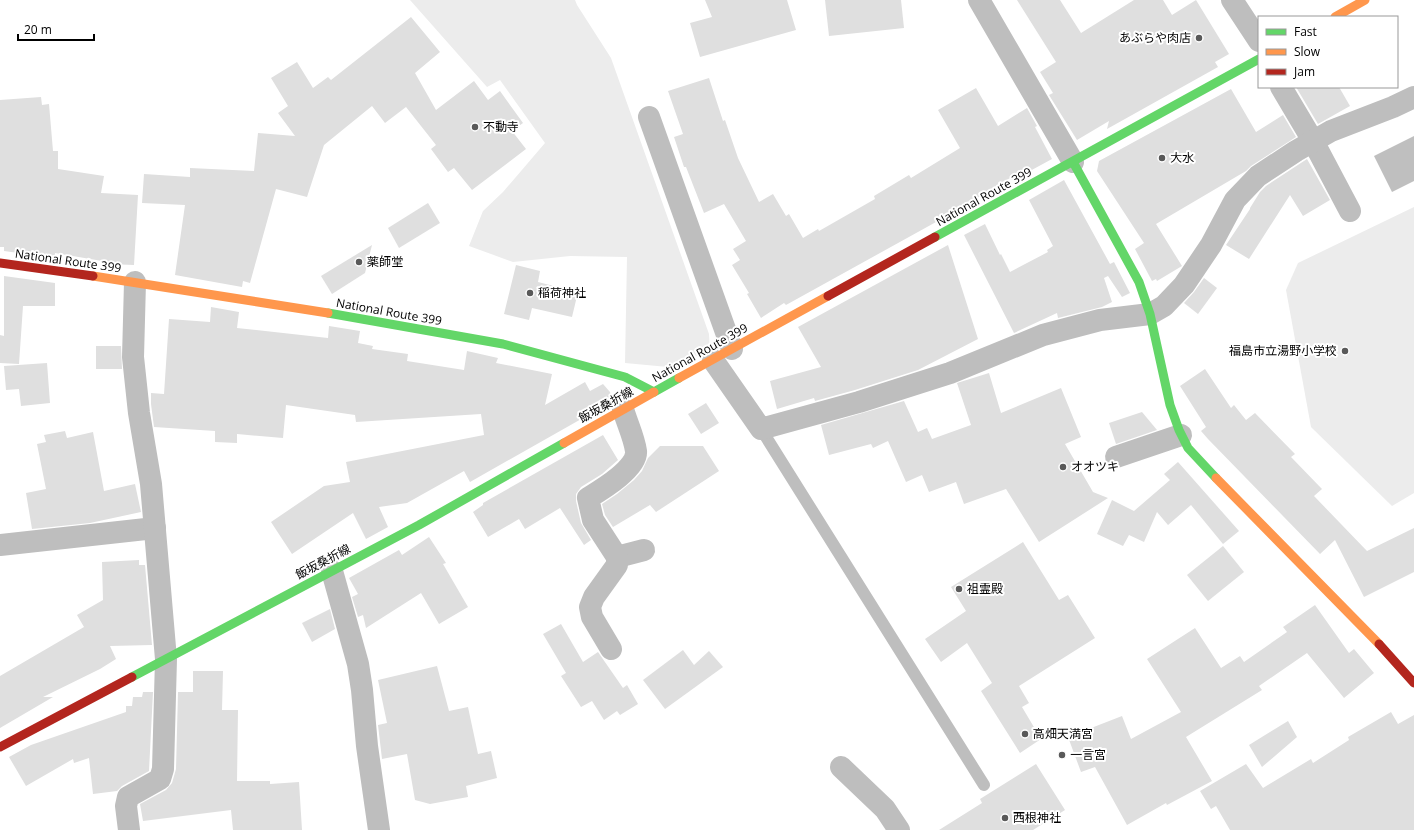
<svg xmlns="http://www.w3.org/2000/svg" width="1414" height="830" font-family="'Open Sans','Noto Sans JP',sans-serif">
<rect width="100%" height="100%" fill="#fff"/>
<g fill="#ececec">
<polygon points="410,0 575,0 577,5 611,58 709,334 710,351 668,367 625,363 627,257 570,256 513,262 469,246 483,211 503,192 545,143 500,80 487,87"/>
<polygon points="1414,207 1414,493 1392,506 1311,427 1286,290 1298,263"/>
</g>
<polygon fill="#bfbfbf" points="1414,136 1414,181 1392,192 1374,156"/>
<g fill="#dfdfdf">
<polygon points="705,0 787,0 796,30 700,57 690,23 712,17"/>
<polygon points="825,0 901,0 904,28 829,36"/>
<polygon points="1017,0 1060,0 1081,33 1134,0 1163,0 1172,15 1196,0 1229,54 1215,62 1218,67 1107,129 1109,121 1077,140 1049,95 1053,93 1040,72 1056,62"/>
<polygon points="411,17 440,52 415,73 436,110 474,81 488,100 500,91 523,123 512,131 526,149 472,190 454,168 448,172 431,149 436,145 406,107 385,123 372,106 324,145 307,197 276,189 250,283 243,281 242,287 175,275 185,205 142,203 144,174 190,177 190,168 254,171 258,133 295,136 278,113 288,106 271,78 297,62 313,88 328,77 331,80"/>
<polygon points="709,78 723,121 725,120 738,158 759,202 773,194 786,216 789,214 803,238 818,229 819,231 875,199 874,196 909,175 911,178 960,148 938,110 976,88 998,126 1027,108 1037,126 1035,127 1052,159 1017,178 1015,175 974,200 974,201 786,305 784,303 761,318 747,294 749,293 732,265 740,260 733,249 746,241 724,204 704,213 686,167 684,167 674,137 683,134 668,91"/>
<polygon points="1296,87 1339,87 1350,106 1318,124"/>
<polygon points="1231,89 1256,132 1283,115 1296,137 1251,166 1246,171 1156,224 1182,266 1157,281 1156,279 1152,281 1135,249 1144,243 1097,171 1099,161"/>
<polygon points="41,97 42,105 49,104 53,151 58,151 58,169 104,176 101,193 138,195 134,265 108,264 108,262 55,253 55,258 4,251 4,247 0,247 0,100"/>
<polygon points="1307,159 1330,200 1303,216 1290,195 1249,259 1226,245 1250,209 1250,208 1260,192 1266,186"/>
<polygon points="1064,180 1110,264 1114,262 1130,293 1122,297 1108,276 1104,278 1112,302 1102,307 1058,318 1057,313 1014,333 964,235 985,224 1000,255 1001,254 1010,272 1048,252 1047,250 1053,246 1029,200"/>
<polygon points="428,203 440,223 399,248 388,228"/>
<polygon points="372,245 365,273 332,294 321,276"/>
<polygon points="948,245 978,339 918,370 855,390 815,401 814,398 777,409 770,381 821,367 798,327"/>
<polygon points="516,265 540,271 538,282 578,292 572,317 532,308 529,320 504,314"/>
<polygon points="4,276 55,283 55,306 23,306 19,364 0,363 0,335 4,336"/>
<polygon points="1204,278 1217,288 1198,314 1184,303 1194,292"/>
<polygon points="211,307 239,312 237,328 328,338 329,326 360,331 358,343 373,346 372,349 408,354 407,361 464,370 467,351 498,358 496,363 552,374 545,405 585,382 590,391 603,384 610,392 613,401 470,482 464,471 407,503 379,507 388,527 366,539 353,513 292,554 271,522 324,486 350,482 346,462 484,435 481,414 356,422 355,415 286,405 283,438 237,434 237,443 215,442 215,431 154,427 151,404 151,393 164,394 169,319 210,322"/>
<polygon points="96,346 121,346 122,369 96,369"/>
<polygon points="47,363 50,403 21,406 19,389 6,390 4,366"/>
<polygon points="1205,369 1231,408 1234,405 1246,420 1255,413 1295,454 1291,457 1322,489 1314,496 1367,551 1414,528 1414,572 1364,597 1335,540 1320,554 1208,439 1201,431 1206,427 1180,386"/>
<polygon points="989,373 1001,413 1061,388 1081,437 1065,444 1093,492 1108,498 1039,542 1006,489 964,504 956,482 929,492 922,475 906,482 888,441 873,448 871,444 829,455 821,425 904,401 918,432 927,428 932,439 971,425 957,383"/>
<polygon points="706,403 719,423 701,434 688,414"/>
<polygon points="1142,412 1157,430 1116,444 1109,423"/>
<polygon points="65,431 67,438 93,432 104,491 135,484 141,512 90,523 32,529 26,493 46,489 37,444 46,442 44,435"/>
<polygon points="603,435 618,460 602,474 581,487 576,494 576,501 581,523 591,540 584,545 560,508 525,529 519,519 488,537 473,512 483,505 483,503"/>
<polygon points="660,446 703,446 719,471 656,512 650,505 613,527 605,515 602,504 617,494 634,480 642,471 648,458"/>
<polygon points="1178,462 1239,531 1223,544 1191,505 1168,525 1157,512 1144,542 1129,535 1123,546 1097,534 1112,500 1134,511 1170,480 1164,474"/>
<polygon points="429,537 446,563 443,564 468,607 439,624 421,593 366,628 363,615 358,617 352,597 358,594 349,578 399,550 402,555"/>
<polygon points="1023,542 1059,600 1068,595 1095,638 1019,686 1029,703 1022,707 1041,739 1020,753 981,691 992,683 967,643 941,662 925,639 966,611 951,587"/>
<polygon points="1223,546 1244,572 1208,601 1187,575"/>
<polygon points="139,560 139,565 145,565 152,645 110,646 116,659 100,669 43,697 53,697 0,728 0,676 84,627 77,615 103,600 102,562"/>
<polygon points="1315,605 1349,653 1354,649 1374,673 1344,698 1307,653 1259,686 1262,690 1186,737 1212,781 1167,805 1166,803 1127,825 1095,767 1081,772 1068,737 1122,716 1131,739 1181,712 1147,659 1195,628 1221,668 1240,656 1244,662 1287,632 1283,627"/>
<polygon points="330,609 335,629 312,642 302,623"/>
<polygon points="561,624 583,662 598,652 623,688 627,685 638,704 620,715 617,711 604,720 592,701 581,707 561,676 566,673 543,634"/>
<polygon points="683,650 694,665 709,651 723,667 665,709 643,680"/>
<polygon points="437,666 449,711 468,707 478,754 491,751 497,778 466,786 468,797 430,804 415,800 407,754 382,759 378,725 387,723 378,680"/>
<polygon points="193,671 223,671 222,710 238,710 237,781 270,781 270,784 299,782 302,830 233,830 231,810 143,821 140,804 166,790 172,783 176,769 178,692 193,692"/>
<polygon points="143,692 153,692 149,771 122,786 117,791 93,794 89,758 74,763 73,759 26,786 9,757 31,745 126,712 126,706 132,706 133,697 142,697"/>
<polygon points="1391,712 1398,724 1414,715 1414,830 1230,830 1216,806 1211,809 1200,791 1246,764 1263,788 1311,759 1313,763 1349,740 1348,737"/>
<polygon points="1288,721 1297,737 1262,767 1249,745"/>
<polygon points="1036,764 1065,810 1033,830 939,830 982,803 980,799"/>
</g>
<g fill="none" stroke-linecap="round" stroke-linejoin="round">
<polyline stroke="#bebebe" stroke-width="12" points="761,429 984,785"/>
<g stroke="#bebebe" stroke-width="22">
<polyline points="979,0 1073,162"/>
<polyline points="1232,0 1259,41"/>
<polyline points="1281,87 1313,141 1350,211"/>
<polyline points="649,117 732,349"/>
<polyline points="713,360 761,429 859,402 950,373 1043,335 1100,320 1150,314 1164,306 1184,285 1211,245 1235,200 1258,176 1296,151 1331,131 1393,107 1414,97"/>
<polyline points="1116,457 1181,435"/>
<polyline points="0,545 155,528"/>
<polyline points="617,557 644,550"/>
<polyline points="332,571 358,664 362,690 367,746 379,830"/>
<path d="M611,649l-19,-32 -2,-10 4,-10 23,-32v-8l-24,-37 -5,-22c13,-8 50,-30 48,-47 -2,-14 -9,-28 -13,-42"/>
<polyline points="841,767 885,809 899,830"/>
<polyline points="129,830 126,806 128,797 160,779 163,769 166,659 151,484 139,413 133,357 135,282"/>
</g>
<g stroke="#63d668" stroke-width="9">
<polyline points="1073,162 1139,282 1150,314 1170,405 1179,430 1188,448 1216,478"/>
<polyline points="935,237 1259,59"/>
<polyline points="328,313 503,344 625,377 654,392 679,378"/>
<polyline points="132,677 419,525 564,443"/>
</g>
<g stroke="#ff974d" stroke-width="9">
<polyline points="1335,17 1365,0"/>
<polyline points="93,276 328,313"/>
<polyline points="679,378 828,296"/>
<polyline points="564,443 654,392"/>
<polyline points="1216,478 1379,644"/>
</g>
<g stroke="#b3261e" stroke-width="9">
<polyline points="0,263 93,276"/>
<polyline points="828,296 935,237"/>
<polyline points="1379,644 1414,683"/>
<polyline points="0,747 132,677"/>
</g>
</g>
<g fill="#595959" stroke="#fff" stroke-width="1.5">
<circle cx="1199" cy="38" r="4"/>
<circle cx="475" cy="127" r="4"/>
<circle cx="1162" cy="158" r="4"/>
<circle cx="359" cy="262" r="4"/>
<circle cx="530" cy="293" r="4"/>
<circle cx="1345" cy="351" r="4"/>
<circle cx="1063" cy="467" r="4"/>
<circle cx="959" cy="589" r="4"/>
<circle cx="1025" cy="734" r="4"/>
<circle cx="1062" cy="755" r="4"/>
<circle cx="1005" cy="818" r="4"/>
</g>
<g text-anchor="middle" stroke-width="4" stroke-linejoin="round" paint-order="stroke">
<g font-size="12" fill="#000" stroke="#fff" text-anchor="start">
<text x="1191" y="42" text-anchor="end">あぶらや肉店</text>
<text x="483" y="131">不動寺</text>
<text x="1170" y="162">大水</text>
<text x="367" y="266">薬師堂</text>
<text x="538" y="297">稲荷神社</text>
<text x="1337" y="355" text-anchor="end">福島市立湯野小学校</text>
<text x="1071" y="471">オオツキ</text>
<text x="967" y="593">祖霊殿</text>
<text x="1033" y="738">高畑天満宮</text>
<text x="1070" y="759">一言宮</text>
<text x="1013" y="822">西根神社</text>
</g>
<g font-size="12" fill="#000" stroke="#fff">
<text transform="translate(984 197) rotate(-29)" y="4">National Route 399</text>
<text transform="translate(68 261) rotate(8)" y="4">National Route 399</text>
<text transform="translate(389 312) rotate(10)" y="4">National Route 399</text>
<text transform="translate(700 353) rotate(-29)" y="4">National Route 399</text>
<text transform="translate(606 405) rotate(-29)" y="4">飯坂桑折線</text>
<text transform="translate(323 562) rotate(-28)" y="4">飯坂桑折線</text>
</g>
</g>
<rect x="1258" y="16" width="140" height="72" fill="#ffffff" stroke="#999999"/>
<rect x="1266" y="29" width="20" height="6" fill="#63d668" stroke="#999999"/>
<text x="1294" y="36" font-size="12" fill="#000000">Fast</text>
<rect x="1266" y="49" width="20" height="6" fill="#ff974d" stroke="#999999"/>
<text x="1294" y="56" font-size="12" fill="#000000">Slow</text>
<rect x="1266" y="69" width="20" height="6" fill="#b3261e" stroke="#999999"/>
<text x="1294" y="76" font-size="12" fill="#000000">Jam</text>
<path d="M18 34v6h76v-6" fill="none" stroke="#000000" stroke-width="2"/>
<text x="24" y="34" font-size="12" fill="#000000" stroke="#ffffff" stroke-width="3" paint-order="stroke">20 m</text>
</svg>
